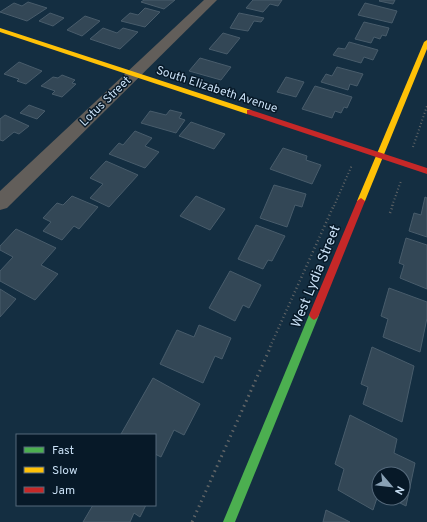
<svg xmlns="http://www.w3.org/2000/svg" width="427" height="522" font-family="Overpass,sans-serif">
<rect width="100%" height="100%" fill="#142e41"/>
<g fill="#334756" stroke="#485c6b">
<polygon points="144,0 175,0 164,9 141,2"/>
<polygon points="253,0 282,0 278,6 270,4 263,12 246,8"/>
<polygon points="380,0 395,0 393,4 379,1"/>
<polygon points="28,2 47,8 27,21 0,12 14,3 22,6"/>
<polygon points="365,3 397,11 392,23 358,15"/>
<polygon points="145,8 160,12 145,27 121,21 130,13 138,15"/>
<polygon points="50,13 64,18 53,26 39,21"/>
<polygon points="239,13 264,18 261,22 254,21 248,31 230,28"/>
<polygon points="85,16 100,21 82,36 67,30"/>
<polygon points="364,22 389,28 386,36 382,35 380,39 374,37 371,43 355,39"/>
<polygon points="103,28 117,33 123,28 138,32 120,49 90,39"/>
<polygon points="223,33 240,38 227,54 209,49"/>
<polygon points="349,42 378,50 373,60 364,57 361,63 333,55 338,48 345,49"/>
<polygon points="200,58 231,67 221,80 189,71"/>
<polygon points="19,62 42,71 26,84 17,81 19,79 4,74"/>
<polygon points="337,67 363,74 357,86 350,84 348,90 321,82 326,74 332,76"/>
<polygon points="62,75 75,80 72,83 76,84 62,97 52,94 55,91 41,86 53,77 58,78"/>
<polygon points="286,77 304,82 296,97 277,92"/>
<polygon points="315,86 352,97 347,108 344,107 341,113 335,111 332,118 302,109"/>
<polygon points="29,105 45,111 37,119 20,113"/>
<polygon points="170,110 182,113 179,118 185,120 176,133 141,123 150,111 166,115"/>
<polygon points="5,115 29,126 19,134 14,132 3,141 0,140 0,119"/>
<polygon points="191,122 225,134 214,149 179,136"/>
<polygon points="135,131 152,138 145,146 159,152 145,168 109,154 119,143 123,145"/>
<polygon points="283,148 307,156 306,160 321,165 312,184 270,169"/>
<polygon points="106,161 138,175 109,207 90,198 103,184 90,178"/>
<polygon points="274,185 306,194 302,207 295,205 287,227 260,218"/>
<polygon points="72,196 98,207 79,229 74,226 62,240 43,231 51,222 43,218 57,203 63,205"/>
<polygon points="196,196 225,209 210,230 180,216"/>
<polygon points="425,197 427,198 427,237 409,231 414,213 421,215"/>
<polygon points="256,225 285,236 272,261 268,260 263,269 238,259"/>
<polygon points="16,229 56,248 41,265 58,274 35,300 0,281 0,271 13,257 0,250 0,246"/>
<polygon points="406,238 427,245 427,289 400,278 404,265 399,263"/>
<polygon points="230,271 261,285 249,308 243,305 235,321 209,308"/>
<polygon points="389,288 427,302 427,318 420,352 383,337 388,319 381,316"/>
<polygon points="0,289 16,299 0,317"/>
<polygon points="199,325 231,338 222,359 215,356 203,383 160,364 177,330 194,337"/>
<polygon points="372,347 414,366 402,422 363,404 368,387 361,384"/>
<polygon points="153,378 200,404 184,435 174,430 161,457 155,454 155,435 121,434"/>
<polygon points="350,415 397,439 394,453 415,463 406,506 390,498 403,498 403,474 379,474 379,492 373,510 338,490 344,469 335,464"/>
<polygon points="93,505 146,505 140,517 134,513 130,522 83,522"/>
<polygon points="326,510 350,522 323,522"/>
</g>
<g fill="none" stroke-linecap="round" stroke-linejoin="round">
<g stroke="#606466" stroke-width="2" stroke-dasharray="1 2.5" stroke-linecap="butt">
<polyline points="413,147 427,106"/>
<polyline points="334,206 352,165"/>
<polyline points="392,206 401,181"/>
</g>
<g stroke="#606466" stroke-width="2.5" stroke-dasharray="1 3" stroke-linecap="butt">
<polyline points="390,213 393,205"/>
<polyline points="270,347 334,205"/>
</g>
<polyline stroke="#606466" stroke-width="3" stroke-dasharray="1.5 4" stroke-linecap="butt" points="192,522 271,346"/>
<polygon fill="#625e5a" fill-rule="evenodd" points="204,0 217,0 7,208 0,210 0,191"/>
<polygon fill="#4caf50" fill-rule="evenodd" points="314,310 317,312 319,315 235,522 223,522 309,315 311,312"/>
<g fill="#ffc107" fill-rule="evenodd">
<polygon points="0,28 251,110 252,112 251,114 247,114 0,32"/>
<polygon points="427,40 427,49 365,201 361,204 358,203 357,201 424,42"/>
</g>
<g fill="#c62828" fill-rule="evenodd">
<polygon points="247,110 251,110 427,168 427,174 247,114"/>
<polygon points="361,198 365,201 319,315 317,318 314,320 311,318 309,315 357,201"/>
</g>
</g>
<g text-anchor="middle" stroke-width="3" stroke-linejoin="round" paint-order="stroke">
<g font-size="12" fill="#c8dff4" stroke="#071928">
<text transform="translate(217 89) rotate(18)" y="4">South Elizabeth Avenue</text>
<text transform="translate(105 101) rotate(-44)" y="4">Lotus Street</text>
</g>
<g font-size="14" fill="#c8dff4" stroke="#071928">
<text transform="translate(315 276) rotate(-68)" y="5">West Lydia Street</text>
</g>
</g>
<rect x="16" y="434" width="140" height="72" fill="#071928" stroke="#54687a"/>
<rect x="24" y="447" width="20" height="6" fill="#4caf50" stroke="#54687a"/>
<text x="52" y="454" font-size="12" fill="#c8dff4">Fast</text>
<rect x="24" y="467" width="20" height="6" fill="#ffc107" stroke="#54687a"/>
<text x="52" y="474" font-size="12" fill="#c8dff4">Slow</text>
<rect x="24" y="487" width="20" height="6" fill="#c62828" stroke="#54687a"/>
<text x="52" y="494" font-size="12" fill="#c8dff4">Jam</text>
<g transform="translate(391 486) rotate(118)"><circle r="19" fill="#071928" stroke="#54687a"/>
<path d="M0-3L7 15L0 10L-7 15Z" fill="#89a1b5"/>
<text y="-6" font-size="11" font-weight="bold" text-anchor="middle" fill="#c8dff4">N</text>
</g>
</svg>
